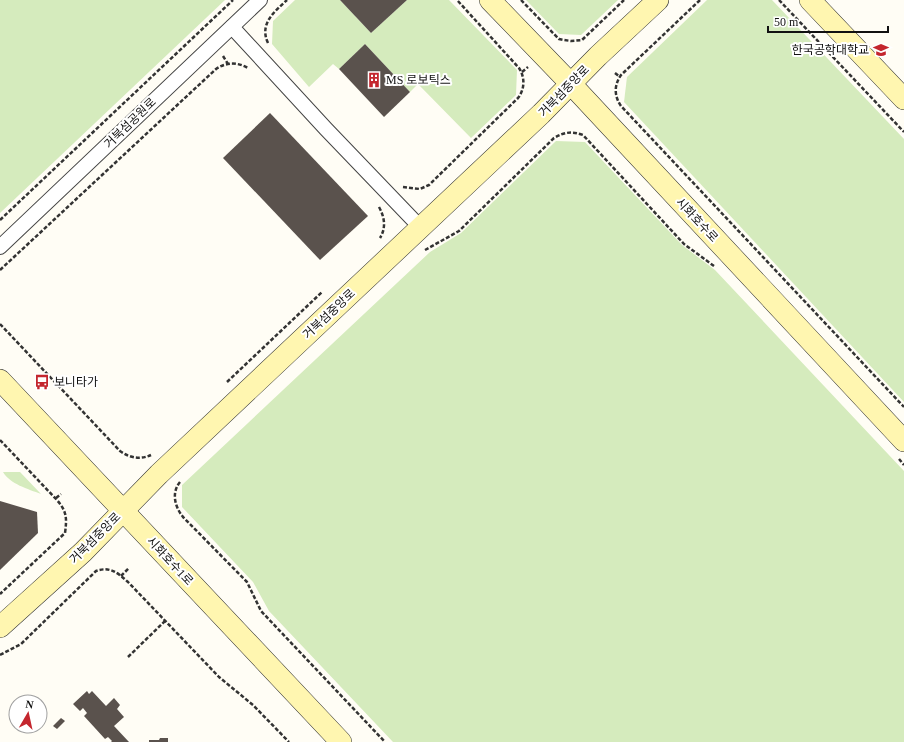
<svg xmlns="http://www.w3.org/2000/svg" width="904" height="742" font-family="'Times New Roman','Noto Sans KR',serif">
<rect width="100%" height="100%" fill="#fffdf5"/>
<g fill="#d5ebbd">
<polygon points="0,0 225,0 0,213"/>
<polygon points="295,0 340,0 371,33 407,0 449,0 517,70 516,95 471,138 418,84 410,92 365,44 339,69 333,64 309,87 272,44 273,21"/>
<polygon points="526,0 618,0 581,35 559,34"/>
<polygon points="707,0 772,0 904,139 904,402 624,102 627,77"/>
<polygon points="556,141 585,142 682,245 715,270 904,471 904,742 393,742 269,611 253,582 182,507 182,485 430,252 461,233"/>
<path d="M3,472h17l21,22c-13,-5 -31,-10 -38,-22z"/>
</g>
<g fill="#5a524d">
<polygon points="340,0 407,0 371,33"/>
<polygon points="365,44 410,92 384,117 339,69"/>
<polygon points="270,113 368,216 320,260 223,158"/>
<polygon points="0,501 37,512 38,533 0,570"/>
<polygon points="87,691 89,694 92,691 106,706 114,698 120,705 117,709 124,717 114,726 129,742 111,742 112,741 108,737 105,739 84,716 87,713 83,708 80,711 73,704"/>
<polygon points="61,718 65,721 57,729 53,726"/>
<polygon points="160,738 168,738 168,742 149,742 149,740 159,740"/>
</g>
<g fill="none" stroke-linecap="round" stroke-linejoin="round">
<g stroke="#444" stroke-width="16">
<g id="street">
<polyline points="232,27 326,129 421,228"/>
<polyline points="0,247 260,0"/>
</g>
</g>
<g stroke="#333" stroke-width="22">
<g id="secondary">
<polyline points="490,0 571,84 904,441"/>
<polyline points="810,0 904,99"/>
<polyline points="0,380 341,742"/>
<polyline points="0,627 83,552 159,474 541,114 598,56 658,0"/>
</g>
</g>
<g stroke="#333" stroke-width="2.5" stroke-dasharray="4 2" stroke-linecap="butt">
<polyline points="521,0 554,34 559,39 564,40 571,41 582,40 624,0"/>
<path d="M700,0l-79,75c-7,10 -7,21 0,31l283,301"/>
<polyline points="779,0 904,132"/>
<path d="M268,43c-9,-19 6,-31 19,-43"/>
<polyline points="223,56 228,64"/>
<polyline points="522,72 528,67"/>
<polyline points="615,73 620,77"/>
<path d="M403,187l17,2 9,-4 89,-87c7,-9 7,-21 1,-30l-62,-68"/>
<path d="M379,207c6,11 7,21 1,31"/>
<polyline points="0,220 233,0"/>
<path d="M425,250l34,-19 95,-93c10,-6 18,-7 29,-3l101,109 30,22"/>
<path d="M0,270l216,-201c10,-7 22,-7 32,-1"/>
<path d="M0,324l120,127c10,7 20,9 31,4"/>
<polyline points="227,382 322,292"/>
<path d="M0,440l56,59c11,12 11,19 9,34l-65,61"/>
<polyline points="899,459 904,465"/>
<path d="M180,482c-9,11 -5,25 3,35l64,65 14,29 124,131"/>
<polyline points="56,498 61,494"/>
<polyline points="121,576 129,568"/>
<path d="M0,655l21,-11 75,-73c14,-5 22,2 32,11l91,95 34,28 36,37"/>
<polyline points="128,657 165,621"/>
</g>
<use href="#street" stroke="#fff" stroke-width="14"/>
<use href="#secondary" stroke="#fff6b0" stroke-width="21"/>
</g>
<defs>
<g id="university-bare" transform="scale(1.2)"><path d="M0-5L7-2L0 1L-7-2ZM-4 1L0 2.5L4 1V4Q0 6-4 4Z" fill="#c4262e" stroke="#fff" stroke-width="2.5" paint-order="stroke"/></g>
<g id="building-bare" transform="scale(1.2)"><path d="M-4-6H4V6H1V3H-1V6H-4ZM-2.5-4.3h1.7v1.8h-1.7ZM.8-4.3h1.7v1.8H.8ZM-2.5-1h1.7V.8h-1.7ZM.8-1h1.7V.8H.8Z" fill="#c4262e" stroke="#fff" stroke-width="2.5" paint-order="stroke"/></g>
<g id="bus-bare" transform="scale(1.2)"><path d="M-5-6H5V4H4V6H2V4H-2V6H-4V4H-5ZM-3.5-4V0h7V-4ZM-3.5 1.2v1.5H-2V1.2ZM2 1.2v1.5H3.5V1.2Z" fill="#c4262e" stroke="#fff" stroke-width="2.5" paint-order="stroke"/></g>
</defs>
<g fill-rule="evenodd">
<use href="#university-bare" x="881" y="50"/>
<use href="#building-bare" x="374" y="80"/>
<use href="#bus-bare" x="42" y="382"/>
</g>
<g text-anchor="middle" stroke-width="4" stroke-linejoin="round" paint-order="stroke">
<g font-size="12" fill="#111" stroke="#fff" text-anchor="start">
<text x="869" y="54" text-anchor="end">한국공학대학교</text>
<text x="386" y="84">MS 로보틱스</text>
<text x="54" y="386">보니타가</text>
</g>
<g font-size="12" fill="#111" stroke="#fff">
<text transform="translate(564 91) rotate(-46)" y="4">거북섬중앙로</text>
<text transform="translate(130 123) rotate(-44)" y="4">거북섬공원로</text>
<text transform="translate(697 220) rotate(47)" y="4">시화호수로</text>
<text transform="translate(329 314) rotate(-43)" y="4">거북섬중앙로</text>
<text transform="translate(95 538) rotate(-45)" y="4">거북섬중앙로</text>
<text transform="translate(170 561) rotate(47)" y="4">시화호수1로</text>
</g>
</g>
<g transform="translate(28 714) rotate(9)"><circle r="19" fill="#ffffff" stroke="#a0a0a0"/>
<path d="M0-3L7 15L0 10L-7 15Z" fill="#c4262e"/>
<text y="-6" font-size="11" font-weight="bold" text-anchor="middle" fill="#111111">N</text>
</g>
<path d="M768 26v6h120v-6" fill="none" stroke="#111111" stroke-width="2"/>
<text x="774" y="26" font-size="12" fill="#111111" stroke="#ffffff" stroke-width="3" paint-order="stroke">50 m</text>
</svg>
